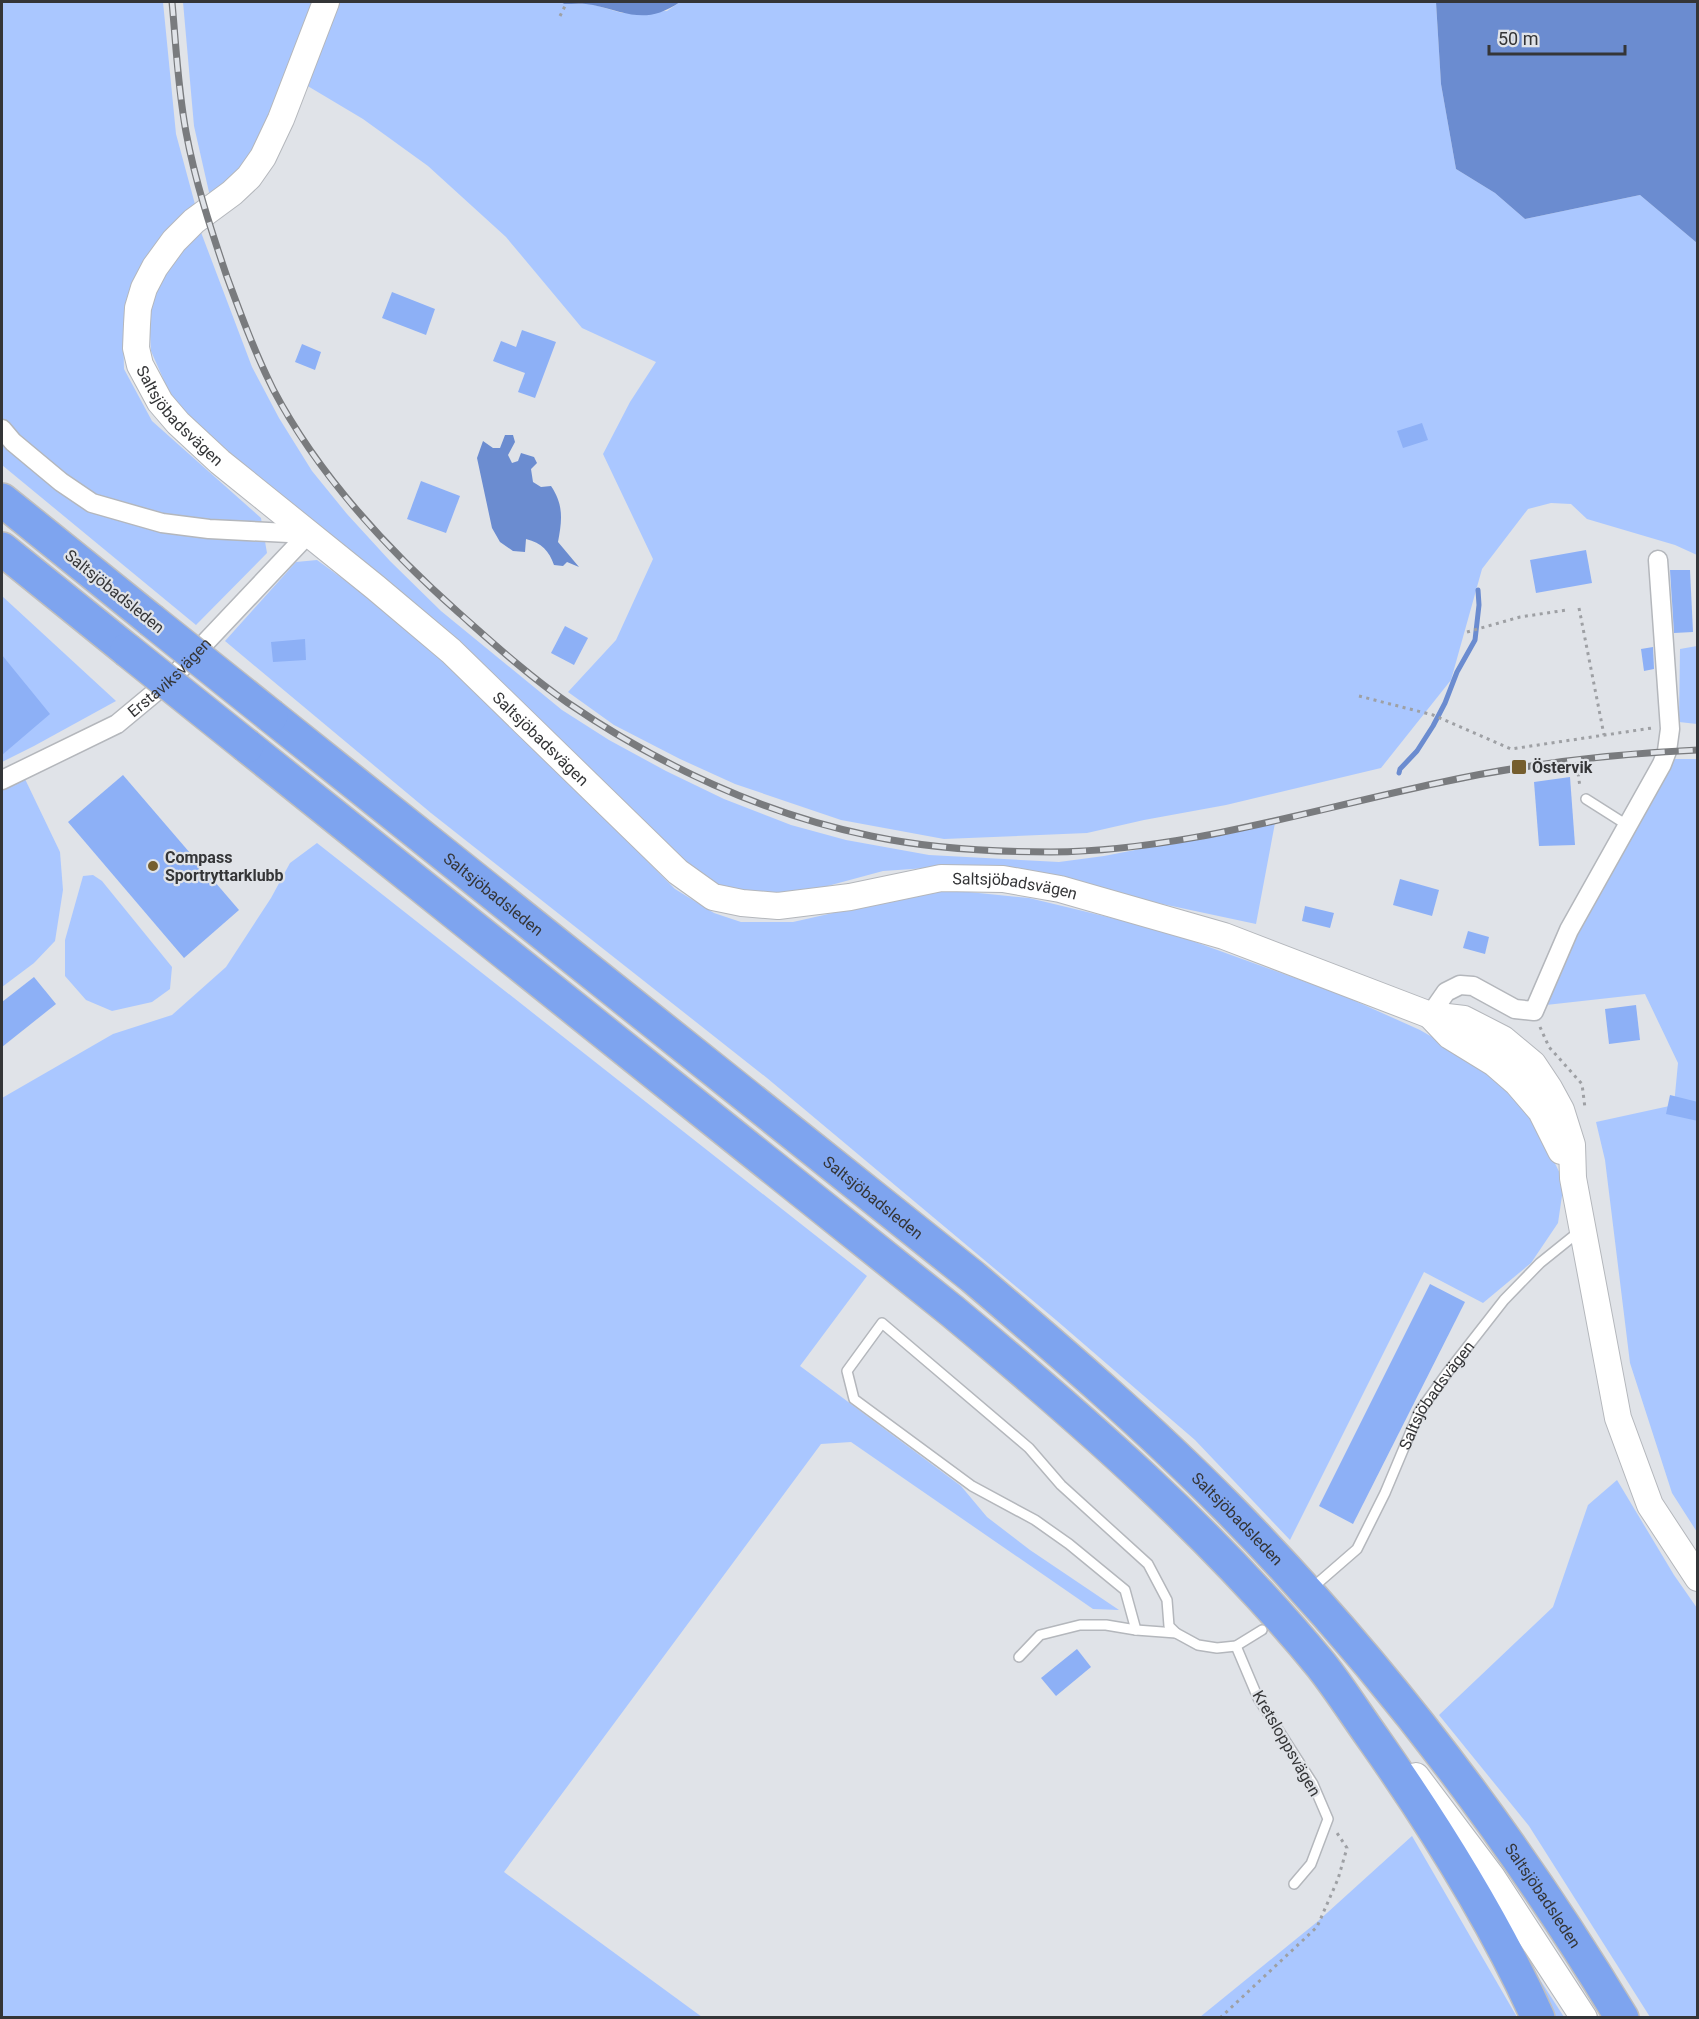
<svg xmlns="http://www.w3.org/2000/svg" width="1699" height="2019" font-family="Roboto,sans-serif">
<rect width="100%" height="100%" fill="#e0e3e8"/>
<g fill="#aac7ff">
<polygon points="2,2 163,2 176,134 196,208 133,286 123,330 124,369 152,421 261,518 267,553 196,625 2,465"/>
<polygon points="183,2 315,2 257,149 211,201 194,126"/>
<polygon points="337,2 561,2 564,4 591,4 622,13 667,11 680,2 1436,2 1441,84 1456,169 1495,193 1525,219 1640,195 1697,243 1697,555 1675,545 1587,519 1571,504 1551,503 1528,509 1482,569 1451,680 1381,768 1226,805 1144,820 1087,833 944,839 841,820 735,784 680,759 614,725 568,692 616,640 653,559 603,454 630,402 656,362 582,328 506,237 428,166 363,119 306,85"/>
<polygon points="199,227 252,367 279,418 312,471 347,514 390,561 441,611 562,710 609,740 666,771 724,799 791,825 846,840 929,855 1059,862 1104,856 1275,823 1256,924 1013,872 941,867 883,871 809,891 750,897 716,887 689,872 431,622 201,428 172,399 151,351 149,319 158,282"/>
<polygon points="317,560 383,608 446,659 675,889 714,913 741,922 793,922 939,889 1029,898 1162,930 1342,995 1420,1030 1474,1061 1512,1095 1538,1128 1564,1182 1558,1223 1531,1263 1483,1303 1424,1272 1290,1540 1195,1440 1056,1320 767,1078 431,813 225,641 296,562"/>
<polygon points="2,596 116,701 34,746 2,762"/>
<polygon points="1697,646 1697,724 1679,722 1680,649"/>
<polygon points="1670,759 1697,759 1697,1532 1672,1493 1630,1363 1605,1160 1596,1122 1674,1105 1678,1063 1645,994 1546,1005 1561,961 1604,886"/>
<polygon points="25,779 60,852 63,890 55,941 34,963 2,987 2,790"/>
<polygon points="317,843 867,1276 800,1366 961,1486 987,1517 1030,1550 1119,1610 1093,1609 851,1442 821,1444 504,1872 702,2017 2,2017 2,1098 113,1034 172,1015 226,967 271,898 290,863"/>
<polygon points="93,875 102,881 172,967 170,989 152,1002 112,1011 86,1000 65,976 65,940 83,876"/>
<polygon points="1617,1480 1674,1575 1697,1608 1697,2017 1650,2017 1529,1826 1439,1715 1553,1607 1588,1505"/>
<polygon points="1412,1836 1517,2017 1200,2017 1317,1922"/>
<polygon points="1491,1904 1564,2017 1547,2017"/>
</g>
<g fill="#6b8cd0">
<path d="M561,2h119c-34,23 -51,11 -87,3 -9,-2 -20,-1 -29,-1z"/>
<polygon points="1436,2 1697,2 1697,243 1640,195 1525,219 1495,193 1456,169 1441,84"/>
<path d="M505,435h8l2,7 -7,13 4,8 6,-2 3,-8 13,4 3,6 -6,6 2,13 8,5 10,-1c13,19 11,35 7,56l21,25 -12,-5 -4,4 -9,-1c-5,-14 -12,-22 -28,-26l-1,13 -12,-1 -13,-9 -8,-14 -15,-70 6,-17 10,7h7z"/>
</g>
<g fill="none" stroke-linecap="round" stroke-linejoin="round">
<polyline stroke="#6b8cd0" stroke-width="5" points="1399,773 1400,769 1417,751 1433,726 1445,703 1457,672 1475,640 1479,605 1478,590"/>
</g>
<g fill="#8db0f6">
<polygon points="392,292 435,309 426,335 382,318"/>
<polygon points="522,330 556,342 535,398 518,392 525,373 493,361 501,341 516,347"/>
<polygon points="302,344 321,352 315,370 295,362"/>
<polygon points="1422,423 1428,440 1403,448 1397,431"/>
<polygon points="421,481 460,496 446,533 407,519"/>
<polygon points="1586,550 1592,583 1536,593 1530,560"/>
<polygon points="1670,570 1690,570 1693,632 1674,633"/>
<polygon points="565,626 588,638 574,665 551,653"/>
<polygon points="305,639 306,660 273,662 271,642"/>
<polygon points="1653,647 1654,669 1644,671 1641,649"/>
<polygon points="2,655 50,714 2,755"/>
<polygon points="123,775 239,910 184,958 68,822"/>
<polygon points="1570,777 1575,845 1539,846 1534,782"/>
<polygon points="1400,879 1439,890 1432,916 1393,905"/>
<polygon points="1305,906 1334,913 1330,928 1302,921"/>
<polygon points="1468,931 1489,937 1485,954 1463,948"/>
<polygon points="34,977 56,1004 2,1047 2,1002"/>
<polygon points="1636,1005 1640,1040 1609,1044 1605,1009"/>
<polygon points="1670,1095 1698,1102 1698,1121 1666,1114"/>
<polygon points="1430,1284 1465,1302 1353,1524 1319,1506"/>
<polygon points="1077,1649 1091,1667 1056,1696 1041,1678"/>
</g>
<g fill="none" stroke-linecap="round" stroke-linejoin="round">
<g stroke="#b4b7bc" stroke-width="12">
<g id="lane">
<polyline points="1586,799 1627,825"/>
<path id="s1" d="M1319,1582l38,-33 28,-56 34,-81 28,-39 57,-73 36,-37 41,-33"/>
<polyline points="1136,1630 1125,1590 1069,1544 1035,1520 972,1486 854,1399 847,1371 882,1323 1029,1448 1061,1485 1148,1564 1167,1600 1169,1626 1176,1633"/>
<polyline points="1236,1646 1258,1698 1313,1784 1328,1819 1311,1864 1294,1884"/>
<polyline points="1019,1657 1040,1635 1080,1625 1106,1625 1136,1630 1176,1633 1198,1645 1217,1648 1236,1646 1262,1630"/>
</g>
</g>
<g stroke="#b4b7bc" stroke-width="21">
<g id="street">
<polyline points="2,429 13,442 61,482 92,503 162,523 209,529 308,534"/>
<path id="s2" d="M2,780l115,-56 53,-44 138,-146"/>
<polyline points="1430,1015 1446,992 1460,985 1473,986 1515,1009 1534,1011 1569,930 1662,764 1667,751 1670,729 1658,560"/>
</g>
</g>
<g stroke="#b4b7bc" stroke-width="28">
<g id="secondary">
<path id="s3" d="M326,2l-45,117 -18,38 -14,20 -17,16 -38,28 -20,20 -19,26 -11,21 -6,20 -1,16 -1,24 4,17 20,37 18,21 42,39 155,125 76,64 227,221 35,25 29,6 36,3 72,-9 91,-19 62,1 57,10 164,47 206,79 34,4 39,20 30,25 16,24 12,22 11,35 1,33 45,240 32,87 48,73"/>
<polyline points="1430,1015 1450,1036 1494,1063 1517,1083 1541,1111 1561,1151"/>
<polyline points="1416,1776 1492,1877 1584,2018"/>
</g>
</g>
<g stroke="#bebebf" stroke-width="36">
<g id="highway">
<polyline points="2,500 151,620"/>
<polyline points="2,549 127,650"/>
<path id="s4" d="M271,716l702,561c87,74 174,149 254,230 152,154 283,326 395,511"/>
<path d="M247,746l705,565c131,109 260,222 369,354 19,24 36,51 54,76 61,87 119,179 163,277"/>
</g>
</g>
<g stroke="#9ea0a4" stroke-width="3" stroke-dasharray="3 4.5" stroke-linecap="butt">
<polyline points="560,16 567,2"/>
<polyline points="1579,608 1604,735"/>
<polyline points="1467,632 1520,617 1567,610"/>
<polyline points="1359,696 1433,715 1511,749 1652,728"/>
<polyline points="1577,766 1580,787"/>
<polyline points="1540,1027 1549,1047 1582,1084 1585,1108"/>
<polyline points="1220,2018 1317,1927 1338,1879 1347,1848 1337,1833"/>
</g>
<use href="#lane" stroke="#fff" stroke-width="9"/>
<use href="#street" stroke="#fff" stroke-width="18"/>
<use href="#secondary" stroke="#fff" stroke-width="26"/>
<use href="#highway" stroke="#7ea4ef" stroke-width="33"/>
<g stroke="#797b7e" stroke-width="7">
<path id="rail" d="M172,2c4,43 6,87 14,130 9,49 25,98 41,145 14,38 28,76 46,112 45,86 114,160 186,224 35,31 70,63 109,90 91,62 195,111 303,133 56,12 123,16 180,16 132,-1 259,-42 387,-69 86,-19 172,-29 260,-33"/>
</g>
<use href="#rail" stroke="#e0e3e8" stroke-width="4.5" stroke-dasharray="14" stroke-linecap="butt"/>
<g stroke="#bebebf" stroke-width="36" stroke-linecap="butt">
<g id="highway-bridge">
<polyline points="151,620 271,716"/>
<polyline points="127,650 247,746"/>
</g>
</g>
<use href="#highway-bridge" stroke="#7ea4ef" stroke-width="33"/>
</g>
<g fill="#755e2e" stroke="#e0e3e8" stroke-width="2">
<rect x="1511" y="759" width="16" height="16" rx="3"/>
<circle cx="153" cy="866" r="6"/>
</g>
<g text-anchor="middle" stroke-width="4.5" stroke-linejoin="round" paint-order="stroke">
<g font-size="16" fill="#343537" stroke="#e0e3e8">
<text dy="6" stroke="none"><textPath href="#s3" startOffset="490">Saltsjöbadsvägen</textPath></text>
<text transform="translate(115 591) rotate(39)" y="6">Saltsjöbadsleden</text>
<text dy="6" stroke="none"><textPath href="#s2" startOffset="198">Erstaviksvägen</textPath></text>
<text dy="6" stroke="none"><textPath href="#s3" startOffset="976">Saltsjöbadsvägen</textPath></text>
<text dy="6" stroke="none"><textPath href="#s3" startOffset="1516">Saltsjöbadsvägen</textPath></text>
<text dy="6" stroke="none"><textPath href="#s4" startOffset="285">Saltsjöbadsleden</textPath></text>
<text dy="6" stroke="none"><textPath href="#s4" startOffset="771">Saltsjöbadsleden</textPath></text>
<text dy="6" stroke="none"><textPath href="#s1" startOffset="224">Saltsjöbadsvägen</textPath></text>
<text dy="6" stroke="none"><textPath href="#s4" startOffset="1257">Saltsjöbadsleden</textPath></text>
<text transform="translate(1287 1743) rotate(60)" y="6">Kretsloppsvägen</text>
<text dy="6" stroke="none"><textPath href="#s4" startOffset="1743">Saltsjöbadsleden</textPath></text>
</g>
<g font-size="16" font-weight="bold" fill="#343537" stroke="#e0e3e8" text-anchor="start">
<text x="1532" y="773">Östervik</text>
<text x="165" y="863">Compass<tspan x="165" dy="18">Sportryttarklubb</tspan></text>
</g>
</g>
<rect width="1699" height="2019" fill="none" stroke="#343537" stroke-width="6"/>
<path d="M1489 45v9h136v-9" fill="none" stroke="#343537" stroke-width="3"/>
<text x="1498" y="45" font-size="18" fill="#343537" stroke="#e0e3e8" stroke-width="4.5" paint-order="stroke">50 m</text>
</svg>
